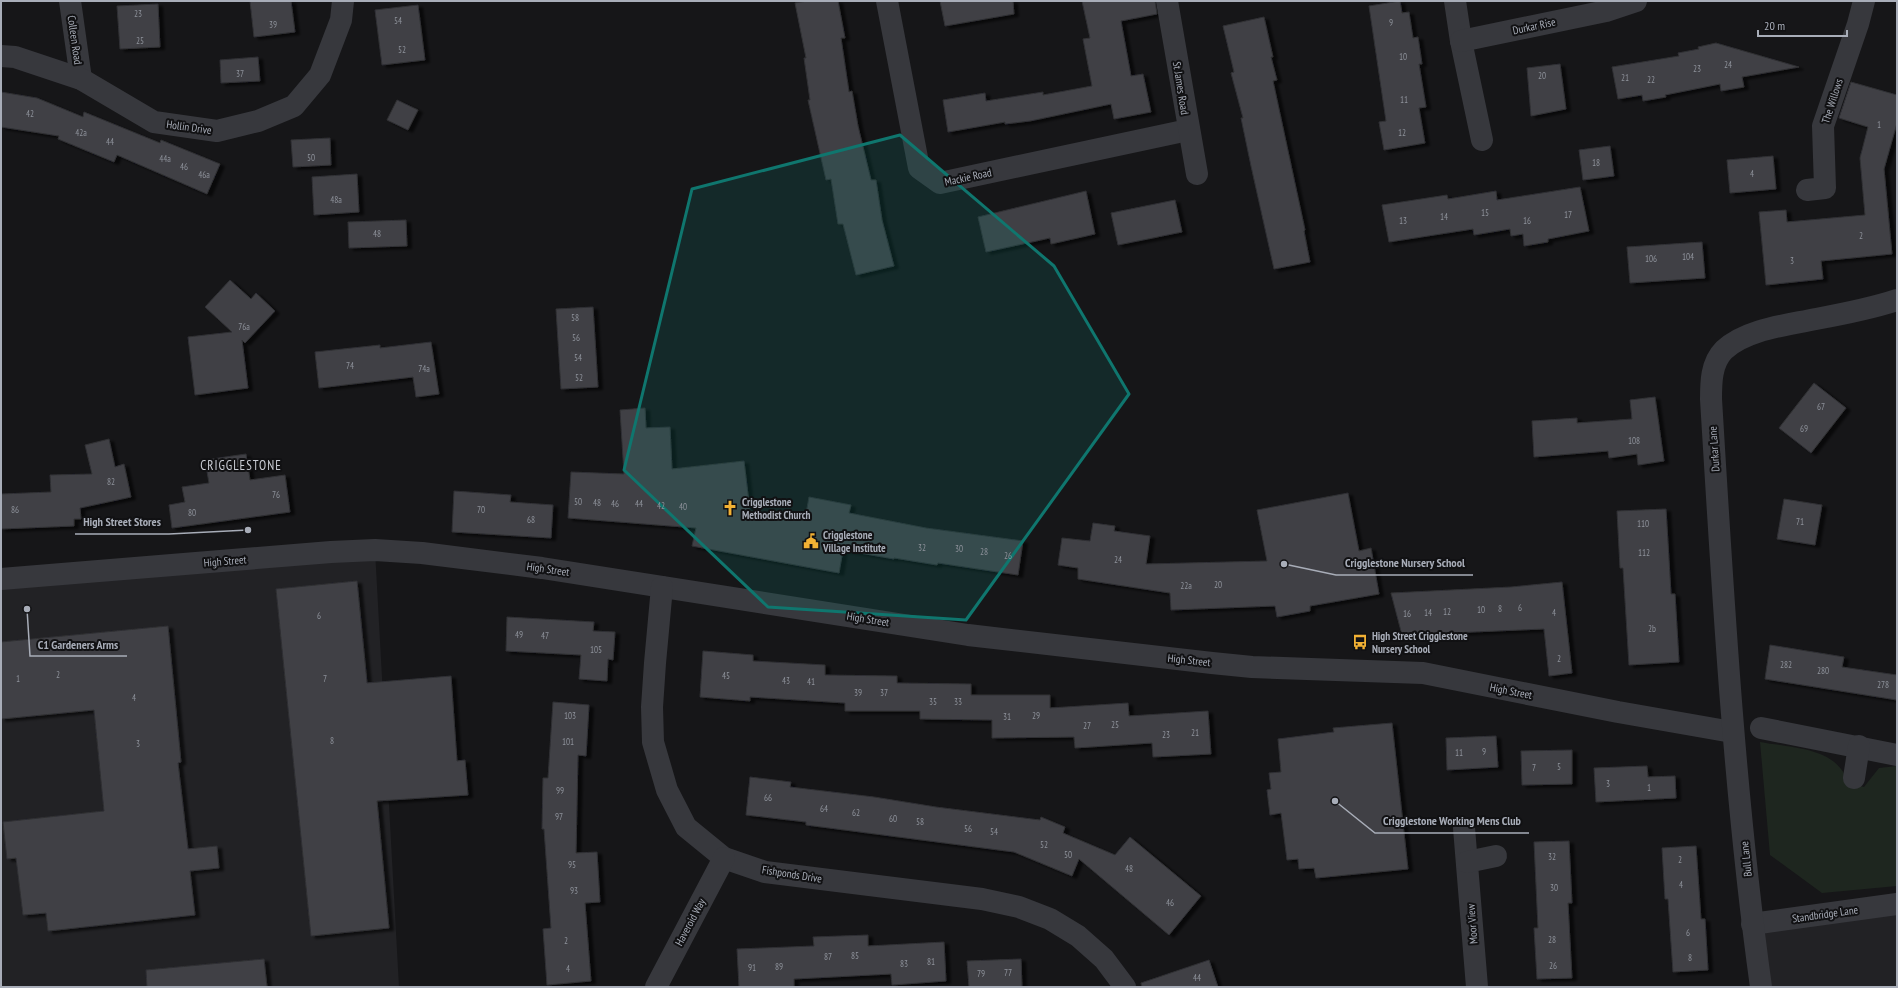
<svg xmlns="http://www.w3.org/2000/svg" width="1898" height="988" font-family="'PT Sans Narrow',sans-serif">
<defs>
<filter id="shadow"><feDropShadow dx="4.5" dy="2.5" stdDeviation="1" flood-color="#0009"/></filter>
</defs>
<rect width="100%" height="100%" fill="#161618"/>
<g fill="#222225">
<polygon points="375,550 399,987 1,987 1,579"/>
<polygon points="1897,904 1897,987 1761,987 1752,924"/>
</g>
<path fill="#1e261f" d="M1760,742c31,6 78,5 88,41l16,4 15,-19 18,-2v120l-75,7 -52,-38z"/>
<g fill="#404145" stroke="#303034" filter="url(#shadow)">
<polygon points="250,1 291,1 295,32 254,37"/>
<polygon points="808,1 838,1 845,38 841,38 849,92 852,91 858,126 871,180 876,180 882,220 894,266 856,275 843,224 838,224 831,179 826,180 808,100 810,100 804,58 806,58 795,3"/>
<polygon points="940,1 1013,1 1014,14 945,26"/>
<polygon points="1082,1 1155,1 1157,14 1121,21 1131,76 1143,74 1151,112 1114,119 1111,104 1030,121 1005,124 1005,122 948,132 943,100 985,93 986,101 1043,92 1043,95 1092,86 1083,39 1090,38"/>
<polygon points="1400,1 1402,13 1409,12 1413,38 1418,37 1422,64 1419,64 1426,107 1419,108 1425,143 1384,150 1379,122 1386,121 1369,6"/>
<polygon points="158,4 160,47 120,49 117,6"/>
<polygon points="418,5 425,60 382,65 375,10"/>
<polygon points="1264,17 1273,57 1271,57 1277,80 1273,81 1305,230 1304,231 1310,262 1274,269 1251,166 1241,118 1243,118 1231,73 1234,72 1223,26"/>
<polygon points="1716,43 1799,67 1742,77 1744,87 1721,91 1720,84 1665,95 1666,97 1643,101 1642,95 1618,99 1612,67 1679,56 1678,53 1699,49 1698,47"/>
<polygon points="258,57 260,81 221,83 220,60"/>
<polygon points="1560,64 1566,109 1531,116 1527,68"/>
<polygon points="1851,82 1897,95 1897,123 1884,169 1892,254 1821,261 1823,279 1766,285 1759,212 1786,210 1787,222 1865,215 1860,158 1868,127 1839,118"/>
<polygon points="1,92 37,98 83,117 84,112 160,143 161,140 220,164 207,194 117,155 114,162 58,139 59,136 1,127"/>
<polygon points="397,100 418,110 408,130 387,120"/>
<polygon points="330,138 331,165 293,167 291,140"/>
<polygon points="1610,146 1614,176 1583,180 1579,150"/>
<polygon points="1773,156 1776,189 1730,193 1727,160"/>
<polygon points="357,174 359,212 314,215 312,177"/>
<polygon points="1580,187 1589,231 1548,239 1548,242 1524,246 1523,234 1511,236 1510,229 1474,235 1473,229 1389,242 1382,205 1447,195 1448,199 1496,191 1497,200"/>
<polygon points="1086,191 1095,234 1051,244 1050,238 986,252 978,217"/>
<polygon points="1175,200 1182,232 1118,245 1111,213"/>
<polygon points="406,220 407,246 349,248 348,222"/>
<polygon points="1702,242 1705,278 1630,283 1627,247"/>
<polygon points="230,280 251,299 256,293 275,311 245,343 242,340 248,388 195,395 188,337 232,332 205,307"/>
<polygon points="593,307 598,387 561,389 556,309"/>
<polygon points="431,342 439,394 416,397 413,377 319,388 315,352 380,345 380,348"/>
<polygon points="1814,383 1846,408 1811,453 1779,428"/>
<polygon points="1655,397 1664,461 1638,465 1637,454 1609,458 1608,451 1534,457 1532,421 1577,418 1577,423 1632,419 1630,400"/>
<polygon points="645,408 646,428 670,427 672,469 744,461 750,511 805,520 809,497 851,505 849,513 926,528 1023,541 1018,575 938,563 937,565 894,558 894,559 843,550 839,573 692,546 696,528 568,518 571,472 624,474 620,410"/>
<polygon points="109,439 115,467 124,464 131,497 80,508 81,519 74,519 74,526 1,529 1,494 51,492 50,475 92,474 85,445"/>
<polygon points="246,454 250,480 285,475 290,512 172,528 169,505 185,502 182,487 209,483 205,460"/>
<polygon points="454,491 511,495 510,502 553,505 551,538 452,532"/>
<polygon points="1348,493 1359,551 1371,548 1379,594 1310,606 1310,611 1277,617 1275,606 1171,610 1170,593 1078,579 1078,568 1058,565 1062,538 1090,541 1093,523 1115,526 1114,531 1150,536 1146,564 1267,561 1257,510"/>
<polygon points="1784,499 1822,505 1815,545 1777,539"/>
<polygon points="1666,509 1671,594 1675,594 1679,662 1629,665 1623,568 1620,568 1617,511"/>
<polygon points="357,581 367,683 451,676 457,761 465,760 468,795 377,801 389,928 311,936 276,589"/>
<polygon points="1562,582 1572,673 1549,676 1544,629 1402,635 1391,593 1511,587"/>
<polygon points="507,617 594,622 593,631 615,632 613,660 608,659 607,681 579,679 581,655 506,651"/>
<polygon points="168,626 181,762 178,763 188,849 217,846 219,868 190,871 195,915 48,931 46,913 23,915 16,858 7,859 3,822 104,811 94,710 1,719 1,642"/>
<polygon points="1770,645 1844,657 1842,667 1897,675 1897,700 1765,679"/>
<polygon points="703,651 753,655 753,661 825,665 825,675 897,676 897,683 971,684 971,695 1050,695 1050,708 1128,703 1129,716 1208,711 1211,754 1153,757 1152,743 1075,748 1074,737 992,738 992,720 920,719 920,711 845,711 845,703 750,697 750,701 700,697"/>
<polygon points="553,702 589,705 586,756 578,755 576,853 597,852 600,902 585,903 591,981 547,985 543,929 551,928 544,829 542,829 543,778 548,778"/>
<polygon points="1392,723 1408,869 1316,878 1314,868 1299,869 1298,859 1287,860 1281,813 1270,815 1267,790 1271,789 1269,773 1281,772 1278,739 1334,732 1333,728"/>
<polygon points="1496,736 1498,767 1447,770 1446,738"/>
<polygon points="1572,750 1572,784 1522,785 1521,751"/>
<polygon points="1647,766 1648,777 1675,776 1676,798 1596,802 1594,768"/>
<polygon points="750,777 791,782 790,787 874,797 936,807 1040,820 1041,817 1065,827 1063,833 1115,855 1130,837 1201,896 1169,935 1079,859 1072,876 1014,852 806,825 806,822 746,815"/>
<polygon points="1569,841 1572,903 1568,903 1572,978 1537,979 1534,928 1538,928 1534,842"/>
<polygon points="1696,846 1701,919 1705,919 1708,970 1673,972 1668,899 1665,899 1662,848"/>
<polygon points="868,935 868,946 944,942 946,981 892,985 891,974 794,979 794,987 739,987 737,949 814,946 813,937"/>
<polygon points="264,959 267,987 147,987 146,970"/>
<polygon points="1021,959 1022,987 969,987 967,961"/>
<polygon points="1209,960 1218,987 1142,987 1141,983"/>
</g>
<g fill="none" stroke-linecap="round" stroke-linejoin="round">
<g stroke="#37383d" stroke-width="22">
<polyline points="70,1 81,79"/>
<polyline points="887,1 919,168 940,183 1188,130"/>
<polyline points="1167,1 1197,174"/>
<polyline points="1455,1 1461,41 1482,140"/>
<polyline points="1461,41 1606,11 1636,1"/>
<polyline points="1,56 15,57 81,79 154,122 217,131 258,121 294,106 320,75 341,20 343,1"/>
<polyline points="1807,190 1825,188 1823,126 1858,24 1864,1"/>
<polyline points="1,579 331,552 375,550 422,553 542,568 968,635 1212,663 1252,667 1423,673 1618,712 1732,732"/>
<polyline points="662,587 655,663 652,707 653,742 667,790 686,827 724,858 765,872 982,899 1019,907 1050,919 1078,936 1104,959 1125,987"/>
<polyline points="1761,728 1897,755"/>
<polyline points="1854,778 1859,746"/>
<polyline points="1464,828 1477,987"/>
<polyline points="1467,862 1496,856"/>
<polyline points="1752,924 1897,904"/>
<polyline points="656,987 724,858"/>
<path d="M1761,987c-27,-195 -38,-391 -50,-588 0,-16 0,-36 13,-49 22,-21 64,-25 92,-31 27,-5 54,-10 81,-19"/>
</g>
</g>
<path fill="#0f766e" fill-opacity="0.2" stroke="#0f766e" stroke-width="3" stroke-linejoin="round" d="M900,135l154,131 75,128 -163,226 -198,-13 -144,-137 68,-281z"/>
<defs>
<g id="church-bare" transform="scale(1.2)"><path d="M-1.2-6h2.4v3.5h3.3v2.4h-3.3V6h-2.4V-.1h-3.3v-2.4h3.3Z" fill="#f2b134" stroke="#111113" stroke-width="2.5" paint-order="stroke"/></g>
<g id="civic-bare" transform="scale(1.2)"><path d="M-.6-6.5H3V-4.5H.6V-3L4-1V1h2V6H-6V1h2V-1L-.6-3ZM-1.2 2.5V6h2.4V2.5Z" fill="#f2b134" stroke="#111113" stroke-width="2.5" paint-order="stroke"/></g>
<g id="bus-bare" transform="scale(1.2)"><path d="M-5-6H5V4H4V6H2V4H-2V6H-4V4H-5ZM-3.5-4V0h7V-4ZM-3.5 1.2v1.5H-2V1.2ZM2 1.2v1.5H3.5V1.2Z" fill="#f2b134" stroke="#111113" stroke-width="2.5" paint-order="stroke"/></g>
</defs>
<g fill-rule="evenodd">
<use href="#church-bare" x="730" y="508"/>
<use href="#civic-bare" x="811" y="541"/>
<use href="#bus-bare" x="1360" y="642"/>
</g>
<g text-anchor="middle" stroke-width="4" stroke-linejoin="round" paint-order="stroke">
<g font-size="9" fill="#8e929b">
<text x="138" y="17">23</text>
<text x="398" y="24">54</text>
<text x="1391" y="26">9</text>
<text x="273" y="28">39</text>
<text x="140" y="44">25</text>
<text x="402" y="53">52</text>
<text x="1403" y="60">10</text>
<text x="1728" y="68">24</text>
<text x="1697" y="72">23</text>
<text x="240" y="77">37</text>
<text x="1542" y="79">20</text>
<text x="1625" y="81">21</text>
<text x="1651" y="83">22</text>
<text x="1404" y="103">11</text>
<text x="30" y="117">42</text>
<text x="1879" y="128">1</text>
<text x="81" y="136">42a</text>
<text x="1402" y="136">12</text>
<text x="110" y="145">44</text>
<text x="311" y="161">50</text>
<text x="165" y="162">44a</text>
<text x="1596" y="166">18</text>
<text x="184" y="170">46</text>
<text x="1752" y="177">4</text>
<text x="204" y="178">46a</text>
<text x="336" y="203">48a</text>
<text x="1485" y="216">15</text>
<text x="1568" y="218">17</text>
<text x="1444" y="220">14</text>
<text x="1403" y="224">13</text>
<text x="1527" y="224">16</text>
<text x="377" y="237">48</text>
<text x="1861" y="239">2</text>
<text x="1688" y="260">104</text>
<text x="1651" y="262">106</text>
<text x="1792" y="264">3</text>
<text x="575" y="321">58</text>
<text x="244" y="330">76a</text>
<text x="576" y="341">56</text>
<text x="578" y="361">54</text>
<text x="350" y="369">74</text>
<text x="424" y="372">74a</text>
<text x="579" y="381">52</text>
<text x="1821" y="410">67</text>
<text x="1804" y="432">69</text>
<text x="1634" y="444">108</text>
<text x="111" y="485">82</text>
<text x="276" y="498">76</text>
<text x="578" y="505">50</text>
<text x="597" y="506">48</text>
<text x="615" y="507">46</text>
<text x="639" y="507">44</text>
<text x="661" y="509">42</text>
<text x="683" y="510">40</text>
<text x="15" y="513">86</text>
<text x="481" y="513">70</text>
<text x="192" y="516">80</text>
<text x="531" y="523">68</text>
<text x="1800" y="525">71</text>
<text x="1643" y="527">110</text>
<text x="922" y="551">32</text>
<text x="959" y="552">30</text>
<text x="984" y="555">28</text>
<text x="1644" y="556">112</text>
<text x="1008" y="559">26</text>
<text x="1118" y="563">24</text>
<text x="1218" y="588">20</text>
<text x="1186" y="589">22a</text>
<text x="1520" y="611">6</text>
<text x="1500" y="612">8</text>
<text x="1481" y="613">10</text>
<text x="1447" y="615">12</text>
<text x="1428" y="616">14</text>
<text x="1554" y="616">4</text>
<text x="1407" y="617">16</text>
<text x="319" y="619">6</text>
<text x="1652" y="632">2b</text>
<text x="519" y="638">49</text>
<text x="545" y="639">47</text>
<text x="596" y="653">105</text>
<text x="1559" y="662">2</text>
<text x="1786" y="668">282</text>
<text x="1823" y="674">280</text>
<text x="58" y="678">2</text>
<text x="726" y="679">45</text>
<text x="18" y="682">1</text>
<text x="325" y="682">7</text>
<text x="786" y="684">43</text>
<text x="811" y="685">41</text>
<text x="1883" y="688">278</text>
<text x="858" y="696">39</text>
<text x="884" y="696">37</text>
<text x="134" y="701">4</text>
<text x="933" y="705">35</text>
<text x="958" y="705">33</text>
<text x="570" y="719">103</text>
<text x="1036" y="719">29</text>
<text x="1007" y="720">31</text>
<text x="1115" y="728">25</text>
<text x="1087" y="729">27</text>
<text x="1195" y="736">21</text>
<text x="1166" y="738">23</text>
<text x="332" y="744">8</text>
<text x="568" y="745">101</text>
<text x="138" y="747">3</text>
<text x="1484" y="755">9</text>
<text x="1459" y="756">11</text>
<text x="1559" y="770">5</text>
<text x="1534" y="771">7</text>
<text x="1608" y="787">3</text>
<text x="1649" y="791">1</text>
<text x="560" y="794">99</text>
<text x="768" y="801">66</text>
<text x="824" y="812">64</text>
<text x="856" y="816">62</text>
<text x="559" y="820">97</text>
<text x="893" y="822">60</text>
<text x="920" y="825">58</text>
<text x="968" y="832">56</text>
<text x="994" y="835">54</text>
<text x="1044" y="848">52</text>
<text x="1068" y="858">50</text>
<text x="1552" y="860">32</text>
<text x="1680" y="863">2</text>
<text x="572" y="868">95</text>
<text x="1129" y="872">48</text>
<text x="1681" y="888">4</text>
<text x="1554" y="891">30</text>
<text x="574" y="894">93</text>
<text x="1170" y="906">46</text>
<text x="1688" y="936">6</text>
<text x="1552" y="943">28</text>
<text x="566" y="944">2</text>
<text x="855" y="959">85</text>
<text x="828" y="960">87</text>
<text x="1690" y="961">8</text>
<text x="931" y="965">81</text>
<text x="904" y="967">83</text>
<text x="1553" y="969">26</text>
<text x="779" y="970">89</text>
<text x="752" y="971">91</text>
<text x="568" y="972">4</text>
<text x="1008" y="976">77</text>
<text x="981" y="977">79</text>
<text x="1197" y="981">44</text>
</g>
<g font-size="11" fill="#a8adb8" stroke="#111113">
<text transform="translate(1534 26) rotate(-12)" y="4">Durkar Rise</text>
<text transform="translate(75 40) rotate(82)" y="4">Colleen Road</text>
<text transform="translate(1181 88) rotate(81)" y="4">St James Road</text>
<text transform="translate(1832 101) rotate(-72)" y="4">The Willows</text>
<text transform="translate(189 127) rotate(8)" y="4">Hollin Drive</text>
<text transform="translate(968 177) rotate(-12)" y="4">Mackie Road</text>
<text transform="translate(1714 449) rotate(-94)" y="4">Durkar Lane</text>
<text transform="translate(225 561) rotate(-5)" y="4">High Street</text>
<text transform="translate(548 569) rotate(8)" y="4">High Street</text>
<text transform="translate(868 619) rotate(9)" y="4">High Street</text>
<text transform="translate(1189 660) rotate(6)" y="4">High Street</text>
<text transform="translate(1511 691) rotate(11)" y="4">High Street</text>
<text transform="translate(1746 859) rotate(-96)" y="4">Bull Lane</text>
<text transform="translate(792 874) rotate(9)" y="4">Fishponds Drive</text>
<text transform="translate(1825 914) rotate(-8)" y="4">Standbridge Lane</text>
<text transform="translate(690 922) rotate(-62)" y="4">Haveroid Way</text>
<text transform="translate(1472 924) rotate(-94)" y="4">Moor View</text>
</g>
<g font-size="11" font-weight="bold" fill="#a8adb8" stroke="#111113" text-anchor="start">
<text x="742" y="506">Crigglestone<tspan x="742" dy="13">Methodist Church</tspan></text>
<text x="823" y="539">Crigglestone<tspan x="823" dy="13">Village Institute</tspan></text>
<text x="1372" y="640">High Street Crigglestone<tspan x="1372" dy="13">Nursery School</tspan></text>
</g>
<g font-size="13" letter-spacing="1" fill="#c9ccd4" stroke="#111113">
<text x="241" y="470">CRIGGLESTONE</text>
</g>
</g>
<path fill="none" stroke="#a8adb8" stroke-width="1.5" d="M248 530L169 534H75M1284 564L1336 575H1473M27 609L30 656H127M1335 801L1375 833H1529"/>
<g fill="#a8adb8" stroke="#111113" stroke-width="1.5">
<circle cx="248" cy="530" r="4"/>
<circle cx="1284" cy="564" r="4"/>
<circle cx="27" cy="609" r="4"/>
<circle cx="1335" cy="801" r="4"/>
</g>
<g font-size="12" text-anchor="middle" font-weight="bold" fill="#a8adb8" stroke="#111113" stroke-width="4" stroke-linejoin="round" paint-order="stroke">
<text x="122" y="526">High Street Stores</text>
<text x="1405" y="567">Crigglestone Nursery School</text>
<text x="78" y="649">C1 Gardeners Arms</text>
<text x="1452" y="825">Crigglestone Working Mens Club</text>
</g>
<rect width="1898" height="988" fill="none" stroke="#a8adb8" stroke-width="4"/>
<path d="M1758 30v6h89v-6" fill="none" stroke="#a8adb8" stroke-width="2"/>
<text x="1764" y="30" font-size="12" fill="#a8adb8" stroke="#111113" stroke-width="3" paint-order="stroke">20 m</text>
</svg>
